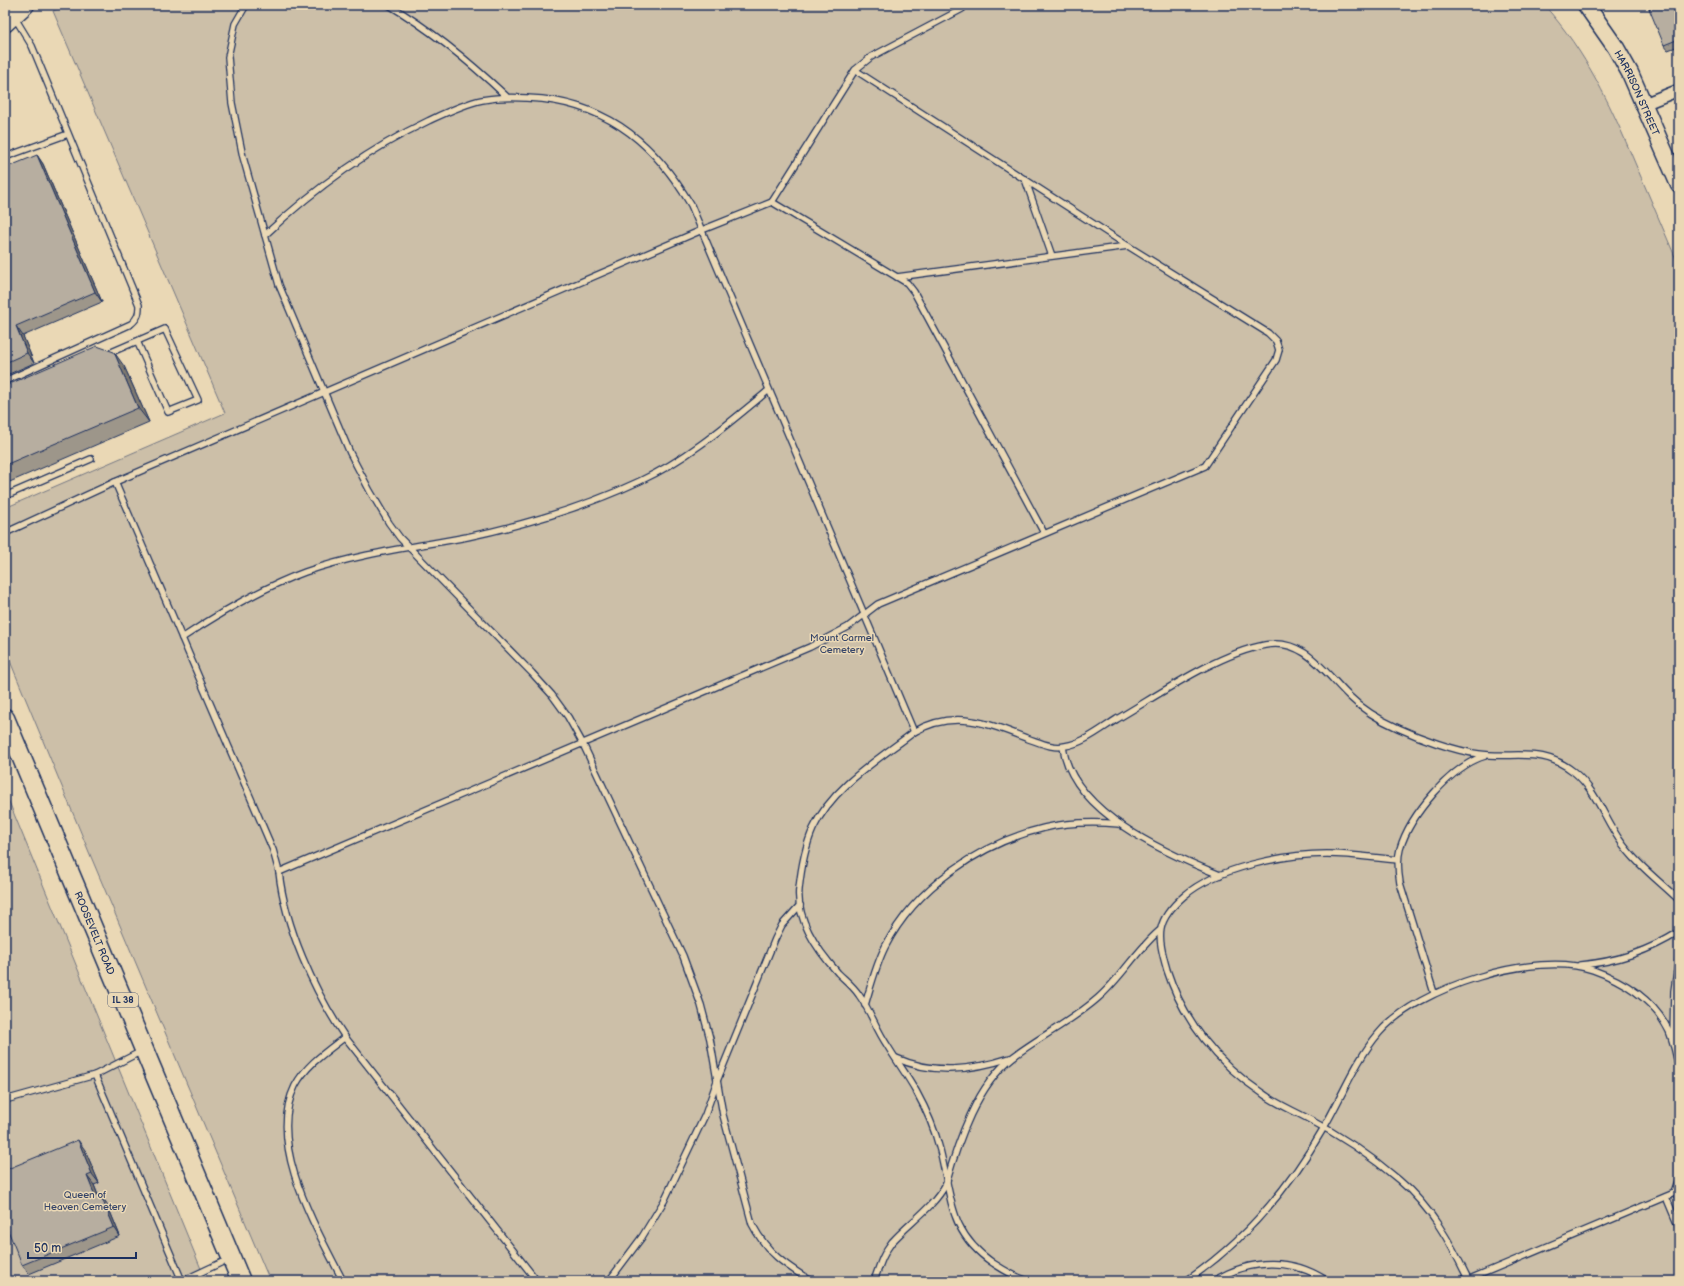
<svg xmlns="http://www.w3.org/2000/svg" width="1684" height="1286" font-family="'Balsamiq Sans',sans-serif">
<rect width="100%" height="100%" fill="#ead8b5"/>
<filter id="ink" filterUnits="userSpaceOnUse"><feTurbulence type="fractalNoise" baseFrequency=".025" numOctaves="2"/><feDisplacementMap in="SourceGraphic" scale="8" xChannelSelector="R" yChannelSelector="G"/><feConvolveMatrix kernelMatrix="1 2 1 2 8 2 1 2 1" color-interpolation-filters="sRGB"/></filter>
<g filter="url(#ink)">
<g fill="#ccbfa8" stroke="#747783">
<path d="M68,5h1476c43,48 66,99 91,158 15,34 29,69 44,103v1015h-1409l-181,-429 -84,-203v-141l220,-95 -172,-402z"/>
<polygon points="5,792 206,1281 5,1281"/>
</g>
<g fill="none" stroke-linecap="round" stroke-linejoin="round">
<g stroke="#1b2f5e" stroke-width="8">
<g id="lane">
<path d="M246,5l-11,19 -7,33 4,46 11,54 36,128 71,168 20,38 19,32 11,15 132,135 20,22 16,22 15,27 100,212 18,49 9,34 13,76 29,109c15,29 32,40 59,57"/>
<path d="M389,5c44,26 81,57 117,91"/>
<polyline points="855,70 1128,246 1268,333 1276,341 1279,350 1276,360 1205,466 878,604 848,627 810,647 279,872 273,850 115,482 702,230 772,202 855,70 871,57 962,9"/>
<polyline points="5,157 68,134"/>
<polyline points="1025,179 1052,256"/>
<polyline points="772,202 907,283 914,292 1044,533"/>
<path d="M265,235c49,-46 102,-85 163,-114 17,-8 35,-17 54,-21 20,-4 39,-3 60,-1 70,8 114,47 149,106l223,527"/>
<polyline points="897,277 1128,246"/>
<polyline points="107,354 165,329 198,400 168,412 137,341"/>
<path d="M5,381l126,-57c7,-6 8,-10 8,-19l-107,-259 -17,-28"/>
<polyline points="5,496 91,459"/>
<polyline points="5,533 115,482"/>
<path d="M182,638c39,-26 79,-50 123,-66 52,-18 108,-25 162,-35 56,-12 120,-31 173,-56 48,-22 89,-58 129,-91"/>
<path d="M1063,747c9,65 102,106 157,128"/>
<path d="M1398,860c-24,-2 -47,-6 -71,-6 -43,0 -111,14 -143,42 -29,25 -27,39 -17,74 16,50 51,94 95,123 13,10 28,16 43,24 33,17 65,38 94,63 32,27 52,63 70,101"/>
<path d="M279,872c6,55 35,119 66,165l192,244"/>
<path d="M1580,965c36,-3 69,-14 99,-33"/>
<path d="M1434,993l-34,-110c-2,-12 -3,-23 0,-34 10,-34 51,-83 85,-93"/>
<path d="M865,1005c6,-20 11,-40 20,-58 30,-59 95,-104 159,-119 25,-6 51,-6 76,-4"/>
<polyline points="1673,1038 1674,991 1679,957"/>
<path d="M896,1058c38,17 77,12 114,0"/>
<polyline points="95,1075 182,1281"/>
<polyline points="5,1100 95,1075 142,1051"/>
<polyline points="1674,1193 1679,1179"/>
<polyline points="1666,1197 1679,1228"/>
<polyline points="182,1281 229,1259"/>
<path d="M343,1281c-26,-52 -77,-136 -48,-195 11,-21 32,-35 50,-49"/>
<polyline points="609,1281 642,1237 664,1201 705,1115 717,1081 775,939 782,925 800,905"/>
<path d="M874,1281c5,-14 9,-28 18,-39 18,-20 41,-34 54,-58 12,-43 31,-99 67,-127 28,-21 59,-36 85,-59 23,-20 38,-47 61,-67"/>
<path d="M1029,1281c-13,-3 -25,-11 -36,-18 -45,-31 -41,-66 -53,-113 -5,-20 -14,-41 -24,-59 -9,-16 -20,-31 -29,-46 -11,-16 -17,-35 -28,-50 -6,-9 -14,-15 -21,-22 -20,-22 -42,-53 -39,-84 2,-19 6,-42 14,-60 19,-42 66,-70 101,-97 39,-23 74,-9 112,6 13,4 26,11 39,8 19,-3 36,-17 52,-27 43,-25 100,-65 148,-74 39,-8 60,28 84,51 14,14 31,24 49,32 22,10 57,23 81,26 36,5 63,-8 95,18 21,17 30,45 45,67 16,24 39,41 60,61"/>
<path d="M1186,1281c59,-40 102,-91 137,-152 19,-32 32,-68 56,-96 39,-46 157,-83 214,-63 31,11 61,30 76,61 5,12 7,25 10,37"/>
<path d="M1214,1281c35,-22 78,-24 113,0"/>
<polyline points="1465,1281 1679,1191"/>
</g>
</g>
<g stroke="#1b2f5e" stroke-width="14">
<polyline id="street" points="1644,104 1679,90"/>
</g>
<g stroke="#1b2f5e" stroke-width="19">
<g id="secondary">
<path id="s1" d="M1586,5l30,43 14,25 49,112"/>
<polyline points="5,24 26,5"/>
</g>
</g>
<g stroke="#1b2f5e" stroke-width="21">
<g id="primary">
<path id="s2" d="M5,718l236,563"/>
</g>
</g>
<use href="#lane" stroke="#ead8b5" stroke-width="5.5"/>
<use href="#street" stroke="#ead8b5" stroke-width="11"/>
<use href="#secondary" stroke="#ead8b5" stroke-width="16"/>
<use href="#primary" stroke="#ead8b5" stroke-width="18"/>
</g>
<g fill="#9d968a" stroke="#1b2f5e">
<polygon points="1679,5 1679,46 1668,50 1664,45"/>
<polygon points="37,155 43,164 102,302 23,336 34,363 9,374 5,368 5,225 8,223"/>
<polygon points="124,366 149,422 5,484 5,386"/>
<polygon points="85,1150 99,1183 94,1185 98,1195 100,1194 107,1204 120,1236 29,1274 22,1265"/>
</g>
<g fill="#807a70" stroke="#1b2f5e">
<polygon points="37,155 43,164 102,302 95,292"/>
<polygon points="16,326 23,336 34,363 27,353"/>
<polygon points="114,352 124,366 149,422 138,408"/>
<polygon points="78,1140 85,1150 99,1183 92,1174"/>
<polygon points="87,1176 94,1185 102,1206 95,1196"/>
<polygon points="100,1194 107,1204 120,1236 114,1227"/>
</g>
<g fill="#b7aea0" stroke="#1b2f5e">
<polygon points="1652,5 1679,5 1679,39 1664,45 1648,6"/>
<polygon points="37,155 95,292 16,326 27,353 5,363 5,225 8,223 5,216 5,168"/>
<polygon points="97,346 114,352 138,408 5,465 5,386"/>
<polygon points="78,1140 92,1174 87,1176 95,1196 100,1194 114,1227 22,1265 5,1223 5,1170"/>
</g>
</g>
<g text-anchor="middle" stroke-width="3" stroke-linejoin="round" paint-order="stroke">
<rect fill="#ead8b5" stroke="#596278" stroke-width="1" x="108" y="993" width="30" height="14" rx="3"/>
<g font-size="9" font-weight="bold" fill="#1b2f5e">
<text x="123" y="1003">IL 38</text>
</g>
<g font-size="10" fill="#1b2f5e" stroke="#ead8b5">
<text dy="4" stroke="none"><textPath href="#s1" startOffset="102">HARRISON STREET</textPath></text>
<text dy="4" stroke="none"><textPath href="#s2" startOffset="233">ROOSEVELT ROAD</textPath></text>
</g>
<g font-size="10" fill="#364569" stroke="#ead8b5">
<text x="842" y="641">Mount Carmel<tspan x="842" dy="12">Cemetery</tspan></text>
<text x="85" y="1198">Queen of<tspan x="85" dy="12">Heaven Cemetery</tspan></text>
</g>
</g>
<rect width="1684" height="1286" fill="none" stroke="#ead8b5" stroke-width="20"/>
<rect x="10" y="10" width="1664" height="1266" fill="none" stroke="#1b2f5e" stroke-width="1.5" filter="url(#ink)"/>
<path d="M28 1252v6h108v-6" fill="none" stroke="#1b2f5e" stroke-width="2"/>
<text x="34" y="1252" font-size="12" fill="#1b2f5e" stroke="#ead8b5" stroke-width="3" paint-order="stroke">50 m</text>
</svg>
